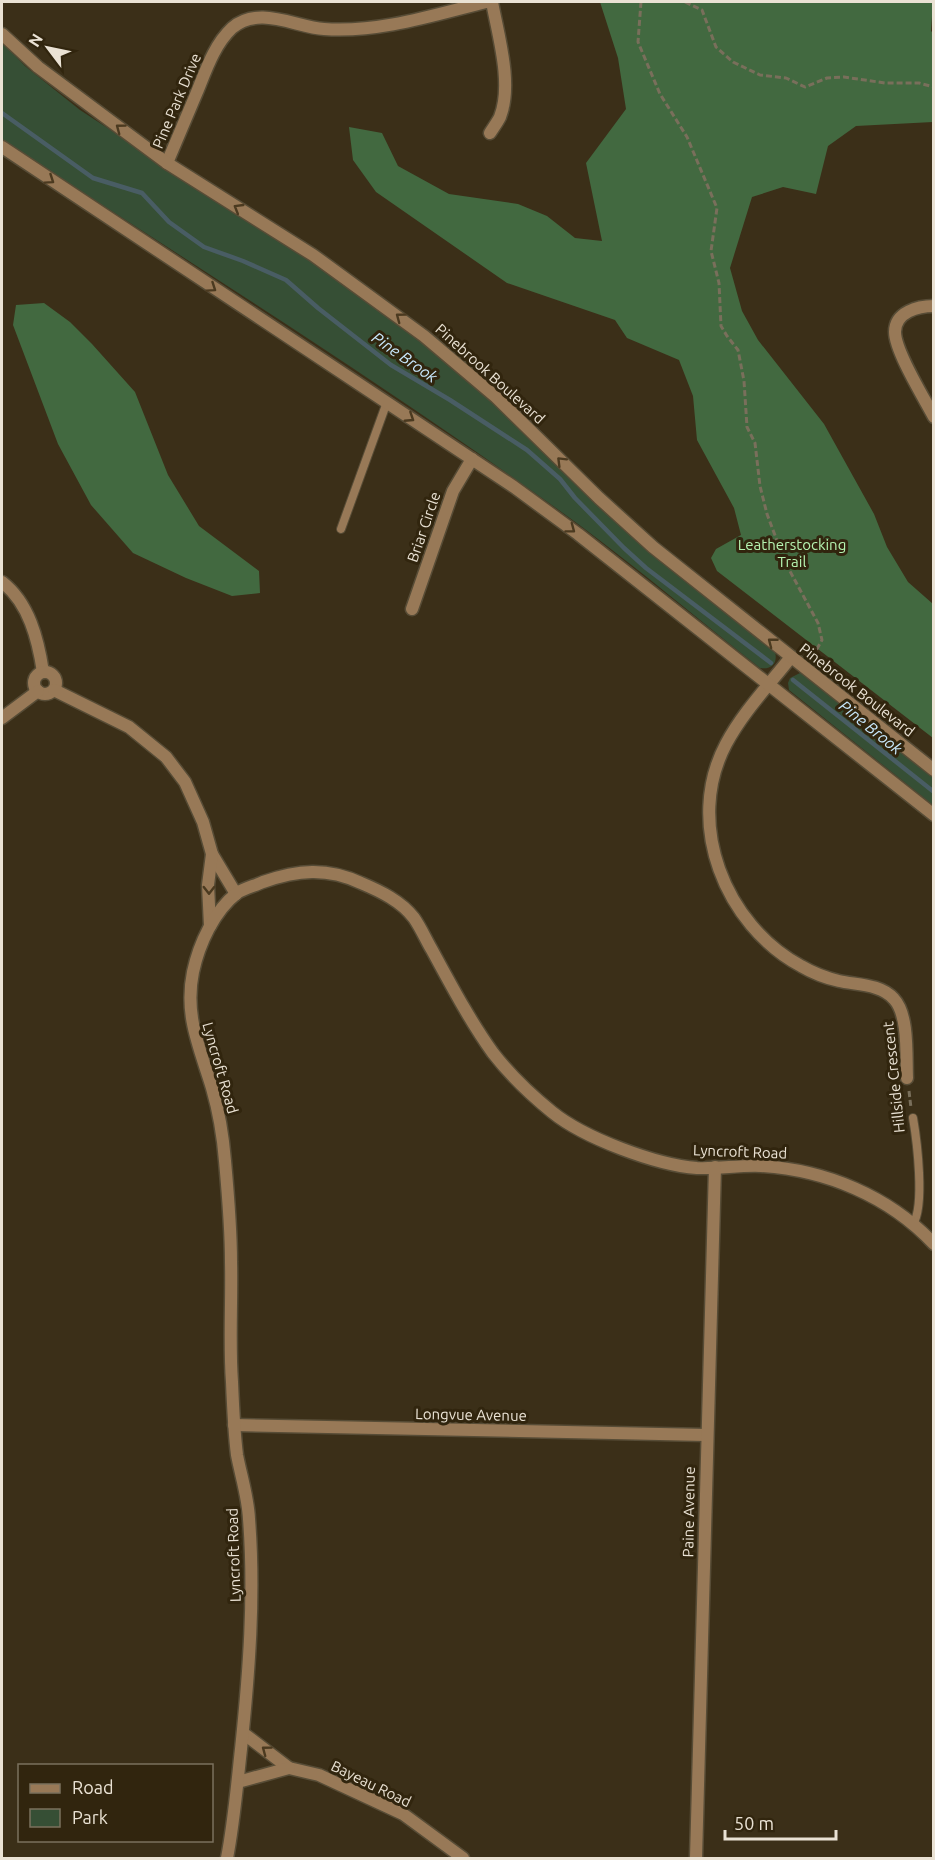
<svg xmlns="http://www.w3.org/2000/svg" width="935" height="1860" font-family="Ubuntu,sans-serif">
<rect width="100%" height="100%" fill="#3b2f18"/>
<g fill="#364f35">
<path d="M2,42l23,24 55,44 263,172 121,90 311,279c3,12 -3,19 -15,17 -61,-48 -120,-98 -182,-144 -187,-136 -383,-258 -576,-384z"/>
<polygon points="800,673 805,674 933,777 933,805 789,690 788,683 790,678"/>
</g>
<g fill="#426940">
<polygon points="600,2 933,2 931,31 934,34 933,122 856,126 828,146 816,194 783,187 752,197 730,268 742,311 758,340 824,424 874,514 887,547 908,582 933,604 933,738 717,571 711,558 716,549 741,535 734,508 697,440 693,396 679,360 627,338 615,320 507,283 376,192 353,160 349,127 382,133 398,166 449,194 518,204 547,216 575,238 602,241 586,163 626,109 618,58"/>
<polygon points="44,303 70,322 92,344 135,392 168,475 199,526 259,571 260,593 232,596 186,578 133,553 91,505 58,444 13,325 16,305"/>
</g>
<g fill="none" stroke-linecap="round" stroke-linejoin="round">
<g stroke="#495d64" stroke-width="4.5">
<polyline points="2,113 93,178 142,193 169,222 204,247 243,261 286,280 318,308 391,365 450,400 527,450 560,479 575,498 624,548 646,568 771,663"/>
<polyline points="793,680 934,792"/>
</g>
<g stroke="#574c36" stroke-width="10">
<g id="service">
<polyline points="341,529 387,402"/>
<path d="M913,1224c12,-18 4,-83 0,-106"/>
</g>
</g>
<g stroke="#574c36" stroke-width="15">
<g id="minor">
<path d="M490,133c3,-5 7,-10 10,-16 13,-33 -2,-82 -8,-115"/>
<path d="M167,163c10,-24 20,-47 30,-71 9,-22 17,-47 35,-64 27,-23 63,-1 92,1 55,4 110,-14 162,-27"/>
<path d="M934,306c-16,0 -39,6 -39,26 0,19 29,66 39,85"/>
<path d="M2,582c27,21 36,57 41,90"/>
<polyline points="412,609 453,491 472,459"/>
<path d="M791,657c-22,28 -48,55 -65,87 -42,79 -1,181 75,222 12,7 25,12 38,15 18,4 42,3 55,18 15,16 12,57 13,79"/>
<circle cx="45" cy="683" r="11"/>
<polyline points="54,690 129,727 166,757 185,782 203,822 212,854 236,894"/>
<polyline points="2,718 38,691"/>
<polyline points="210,926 208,885 212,854"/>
<polyline points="234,1425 706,1435"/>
<polyline points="243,1733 289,1768 319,1775 403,1814 463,1858"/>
<polyline points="238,1782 289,1768"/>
<path d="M227,1858c7,-36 10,-73 14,-109 8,-76 14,-154 8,-230 -1,-22 -8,-43 -12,-64 -3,-24 -4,-49 -5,-73 -3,-40 0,-80 -1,-120 0,-34 -3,-68 -6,-101 -2,-25 -6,-49 -13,-73 -12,-40 -28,-72 -19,-116 6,-28 21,-61 44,-79 8,-5 17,-7 26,-11 34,-12 64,-15 98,1 19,8 40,18 53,35 7,10 12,22 18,32 19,35 38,71 61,103 17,22 38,42 59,59 32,26 104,53 145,56 21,1 43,-3 64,-2 65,4 128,30 173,78"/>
<polyline points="696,1858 715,1167"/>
</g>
</g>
<g stroke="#574c36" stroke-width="15">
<g id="tertiary">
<polyline points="2,34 38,67 167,163 313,255 424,336 496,397 599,498 653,547 934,770"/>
<polyline points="2,147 514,487 578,534 934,815"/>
</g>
</g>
<g stroke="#796f5b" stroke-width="3" stroke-dasharray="6 3" stroke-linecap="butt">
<polyline points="641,2 638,42 660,94 687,137 717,208 711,251 719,283 721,326 727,336 738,350 744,381 747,427 755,443 760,486 767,514 785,562 818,623 822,640 813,656"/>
<polyline points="685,2 702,10 716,47 733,62 760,75 786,78 805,87 827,78 844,77 885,83 919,83 934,87"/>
<polyline points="909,1091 911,1108"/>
</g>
<use href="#service" stroke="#987957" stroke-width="8"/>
<use href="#minor" stroke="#987957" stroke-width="12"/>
<use href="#tertiary" stroke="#987957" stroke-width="12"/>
</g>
<defs><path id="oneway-chevron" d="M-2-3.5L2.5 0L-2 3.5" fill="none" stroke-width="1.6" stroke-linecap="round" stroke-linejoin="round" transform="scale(1.5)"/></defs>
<g stroke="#4b3a20">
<use href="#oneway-chevron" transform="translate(120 128) rotate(-143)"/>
<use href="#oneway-chevron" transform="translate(50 180) rotate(34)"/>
<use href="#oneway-chevron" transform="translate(238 208) rotate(-149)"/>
<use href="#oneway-chevron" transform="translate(212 288) rotate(34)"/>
<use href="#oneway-chevron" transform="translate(400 317) rotate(-143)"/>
<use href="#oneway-chevron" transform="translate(410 418) rotate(33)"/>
<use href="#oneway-chevron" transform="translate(561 461) rotate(-135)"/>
<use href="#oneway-chevron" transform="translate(571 529) rotate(37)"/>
<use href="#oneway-chevron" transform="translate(772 642) rotate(-142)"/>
<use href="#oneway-chevron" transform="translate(209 890) rotate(90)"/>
<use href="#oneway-chevron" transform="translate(266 1750) rotate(-143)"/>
</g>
<g text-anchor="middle" stroke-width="6" stroke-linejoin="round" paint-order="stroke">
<g font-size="15" fill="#eae2d4" stroke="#31250e">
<text transform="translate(177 101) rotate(-67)" y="5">Pine Park Drive</text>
<text transform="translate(490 374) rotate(42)" y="5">Pinebrook Boulevard</text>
<text transform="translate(424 527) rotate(-71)" y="5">Briar Circle</text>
<text transform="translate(857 690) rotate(38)" y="5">Pinebrook Boulevard</text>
<text transform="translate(220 1068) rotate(74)" y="5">Lyncroft Road</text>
<text transform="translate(894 1077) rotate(-96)" y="5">Hillside Crescent</text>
<text transform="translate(740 1152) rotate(2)" y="5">Lyncroft Road</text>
<text transform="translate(471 1415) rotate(1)" y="5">Longvue Avenue</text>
<text transform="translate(689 1512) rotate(-89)" y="5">Paine Avenue</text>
<text transform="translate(234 1555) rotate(-92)" y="5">Lyncroft Road</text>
<text transform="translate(371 1784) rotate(26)" y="5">Bayeau Road</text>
</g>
<g font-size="15" fill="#b5f3b0" stroke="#31250e">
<text x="792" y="550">Leatherstocking<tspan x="792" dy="17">Trail</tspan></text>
</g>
<g font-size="16" font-style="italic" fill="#c9e9fe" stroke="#31250e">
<text transform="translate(405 357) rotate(35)" y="6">Pine Brook</text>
<text transform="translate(871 727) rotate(39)" y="6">Pine Brook</text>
</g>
</g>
<rect width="935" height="1860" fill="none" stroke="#eae2d4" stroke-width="6"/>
<rect x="18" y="1764" width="195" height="78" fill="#31250e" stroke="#7b715d" stroke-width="1.5"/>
<rect x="30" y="1784" width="30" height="9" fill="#987957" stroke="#7b715d" stroke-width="1.5"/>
<text x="72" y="1794" font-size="18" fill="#eae2d4">Road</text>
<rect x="30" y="1809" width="30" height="18" fill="#364f35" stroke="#7b715d" stroke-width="1.5"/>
<text x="72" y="1824" font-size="18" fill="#eae2d4">Park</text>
<g transform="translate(48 48) rotate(302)" stroke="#31250e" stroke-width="4.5" paint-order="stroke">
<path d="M0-4.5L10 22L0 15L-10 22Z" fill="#eae2d4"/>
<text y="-9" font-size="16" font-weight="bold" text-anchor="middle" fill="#eae2d4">N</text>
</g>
<path d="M725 1830v9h111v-9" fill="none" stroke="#eae2d4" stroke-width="3"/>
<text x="734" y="1830" font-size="18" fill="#eae2d4" stroke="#31250e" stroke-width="4.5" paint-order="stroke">50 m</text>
</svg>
